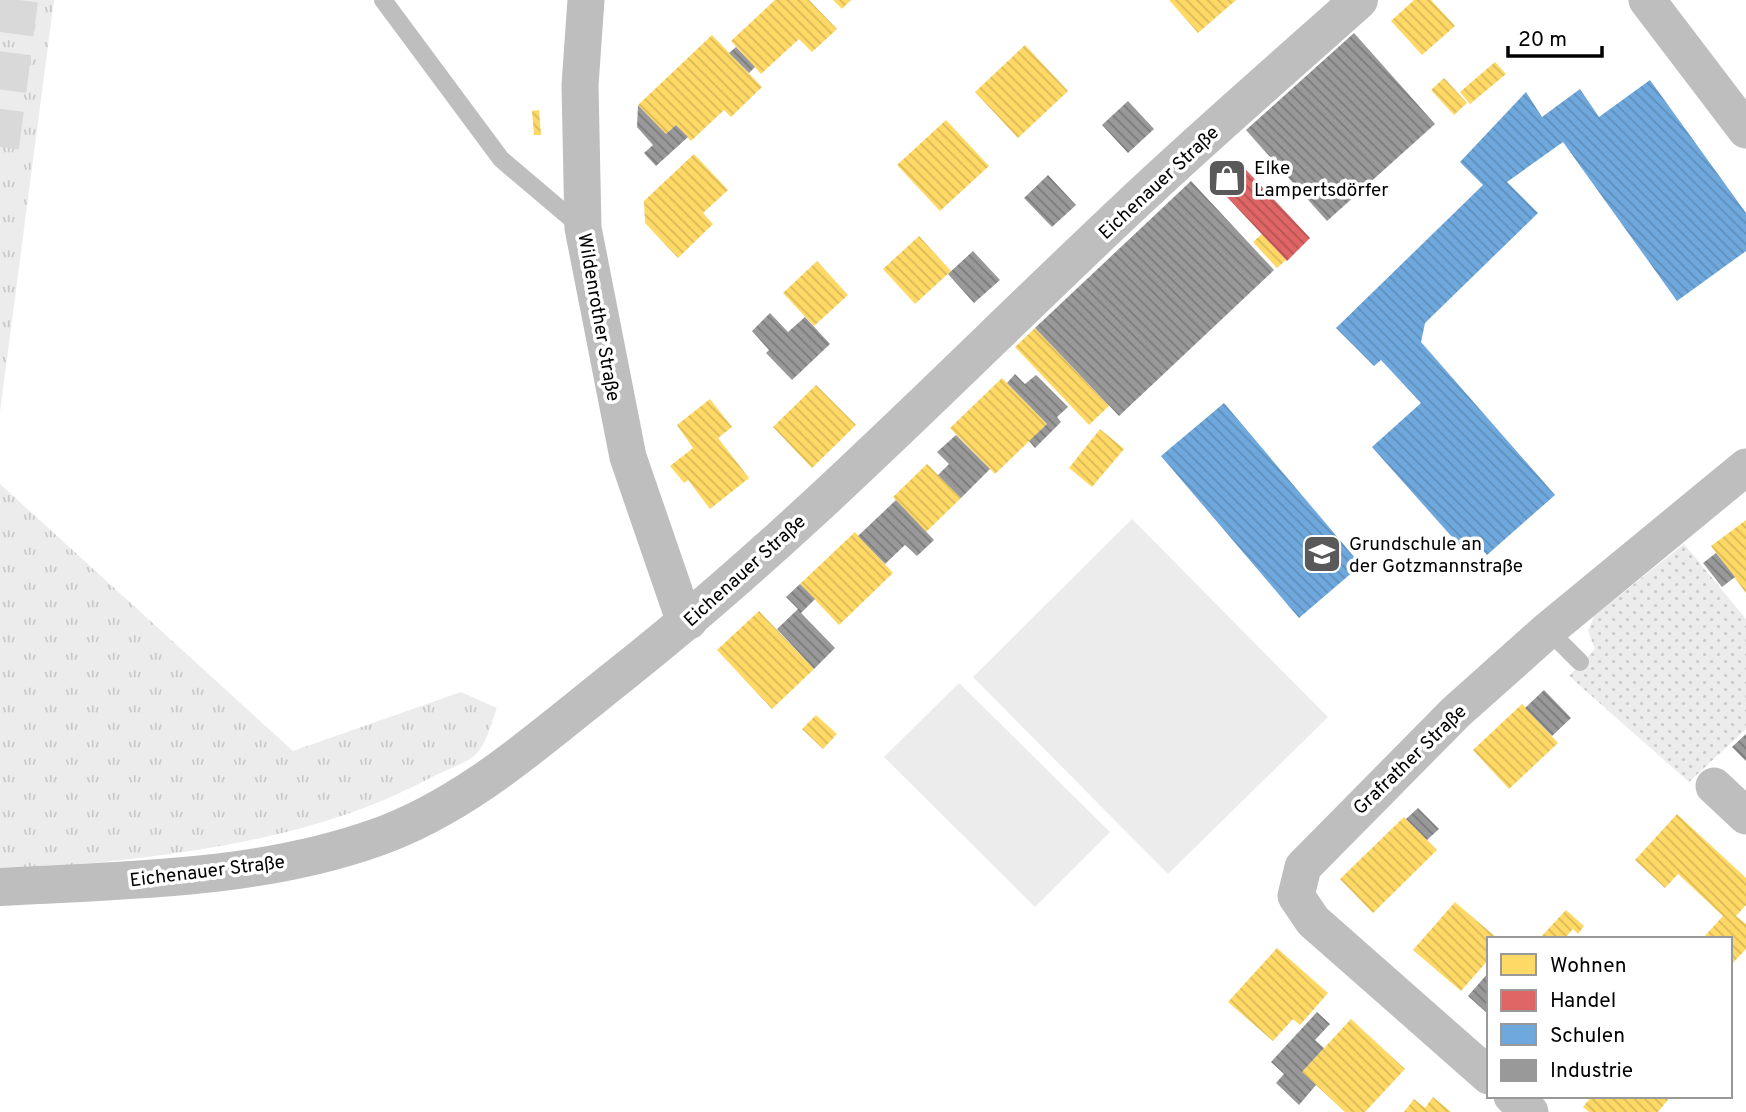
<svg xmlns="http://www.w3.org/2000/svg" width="1746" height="1112" font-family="Overpass,sans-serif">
<defs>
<pattern id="grass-dots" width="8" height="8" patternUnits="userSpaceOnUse" patternTransform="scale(1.75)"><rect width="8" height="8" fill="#ececec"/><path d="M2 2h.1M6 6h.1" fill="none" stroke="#c9c9c9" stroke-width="1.8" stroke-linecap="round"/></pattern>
<pattern id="park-tufts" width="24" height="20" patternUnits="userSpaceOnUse" patternTransform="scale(1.75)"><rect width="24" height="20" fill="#ececec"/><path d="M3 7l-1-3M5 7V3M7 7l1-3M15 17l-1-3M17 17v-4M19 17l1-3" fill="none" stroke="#c9c9c9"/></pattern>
<pattern id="homes-back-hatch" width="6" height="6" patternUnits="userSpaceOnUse" patternTransform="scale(1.75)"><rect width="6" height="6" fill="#ffd966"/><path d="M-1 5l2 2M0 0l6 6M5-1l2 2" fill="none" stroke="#d9b857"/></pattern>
<pattern id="shops-back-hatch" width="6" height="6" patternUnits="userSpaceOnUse" patternTransform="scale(1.75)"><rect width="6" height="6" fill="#e06666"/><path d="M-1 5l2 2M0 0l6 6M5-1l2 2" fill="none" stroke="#b35252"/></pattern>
<pattern id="schools-back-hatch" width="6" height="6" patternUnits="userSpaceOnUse" patternTransform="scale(1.75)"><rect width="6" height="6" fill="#6fa8dc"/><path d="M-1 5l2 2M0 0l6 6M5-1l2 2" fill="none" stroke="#5e8fbb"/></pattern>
<pattern id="industry-back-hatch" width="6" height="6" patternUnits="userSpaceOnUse" patternTransform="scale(1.75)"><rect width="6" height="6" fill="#999"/><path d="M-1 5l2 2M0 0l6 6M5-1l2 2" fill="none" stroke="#7a7a7a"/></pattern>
</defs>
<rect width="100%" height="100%" fill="#fff"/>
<polygon fill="url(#grass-dots)" points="1684,544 1746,619 1746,729 1689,782 1569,676 1595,649 1588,631 1594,616"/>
<g fill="url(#park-tufts)">
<polygon points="0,0 54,0 0,412"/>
<path d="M0,484l293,267 168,-59 36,16c-5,12 -10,34 -19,44 -9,11 -33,18 -46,25 -132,71 -286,81 -432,95z"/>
</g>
<g fill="#ececec">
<polygon points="1132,519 1328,717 1168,874 973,677"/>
<polygon points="959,683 1110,832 1035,907 884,757"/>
</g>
<g fill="url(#homes-back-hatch)">
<polygon points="775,0 809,0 837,29 812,52 799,39 761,74 731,41"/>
<polygon points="833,0 851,0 842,9"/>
<polygon points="1169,0 1236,0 1198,33"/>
<polygon points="1414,0 1431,0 1455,26 1422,55 1391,21"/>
<polygon points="712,35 762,87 731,117 724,110 691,141 676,125 666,134 638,105"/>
<polygon points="1025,45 1068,91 1018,138 975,92"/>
<polygon points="1495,62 1506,74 1470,104 1460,92"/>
<polygon points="1444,78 1467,103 1454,115 1431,90"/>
<polygon points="539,110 541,135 534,135 532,111"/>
<polygon points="946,120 989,166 940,211 897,165"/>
<polygon points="694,154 728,190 703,213 713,224 678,258 645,223 644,201"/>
<polygon points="1262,234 1286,260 1277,268 1253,242"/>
<polygon points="919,236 951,271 915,304 883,269"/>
<polygon points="817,261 848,295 814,326 783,293"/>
<polygon points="1035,328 1109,406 1089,425 1015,347"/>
<polygon points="1002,378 1047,424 995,474 950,428"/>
<polygon points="816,385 856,425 812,468 773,427"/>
<polygon points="710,399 732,427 718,438 749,478 710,509 688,480 684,483 670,466 693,448 677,425"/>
<polygon points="1100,429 1124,449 1092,487 1069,468"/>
<polygon points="927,464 961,498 926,532 893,497"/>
<polygon points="1746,520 1746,593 1711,546"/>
<polygon points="855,532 893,573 839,625 800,584"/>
<polygon points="759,611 814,669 772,709 717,650"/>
<polygon points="1522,704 1558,743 1509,789 1473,750"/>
<polygon points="816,715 837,734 823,749 802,729"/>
<polygon points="1677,814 1746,878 1746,905 1736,916 1746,924 1746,949 1730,966 1730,939 1702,939 1723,916 1678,874 1665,888 1635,860"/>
<polygon points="1404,817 1437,850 1373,913 1340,879"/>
<polygon points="1455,902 1498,939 1489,939 1489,959 1461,991 1413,950"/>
<polygon points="1566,910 1584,926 1578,934 1573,929 1564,939 1539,939"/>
<polygon points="1277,948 1328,993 1300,1025 1293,1019 1273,1041 1228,1002"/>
<polygon points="1351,1019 1405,1069 1365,1112 1345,1112 1302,1072"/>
<polygon points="1592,1096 1671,1096 1658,1112 1589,1112 1583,1107"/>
<polygon points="1433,1097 1451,1112 1404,1112 1414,1099 1425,1108"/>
</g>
<polygon fill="url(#shops-back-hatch)" points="1236,159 1310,238 1287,261 1212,181"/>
<g fill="url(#schools-back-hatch)">
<polygon points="1650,80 1746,213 1746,251 1677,301 1563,142 1507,182 1538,213 1425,323 1421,342 1555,495 1487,555 1470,537 1460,546 1372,447 1421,403 1381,360 1374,366 1336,328 1483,185 1460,162 1526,92 1542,117 1580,89 1599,117"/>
<polygon points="1224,403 1361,565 1299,618 1161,456"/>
</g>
<g fill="url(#industry-back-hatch)">
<polygon points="1354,33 1435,124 1327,221 1246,130"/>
<polygon points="736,47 755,67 749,73 729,53"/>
<polygon points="1128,101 1154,129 1128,153 1102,125"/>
<polygon points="638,105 666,134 676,125 688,137 656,166 644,153 653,145 637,127"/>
<polygon points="1048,175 1076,205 1052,227 1024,198"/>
<polygon points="1191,181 1274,270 1119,416 1035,328"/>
<polygon points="973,251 1000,280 974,303 948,274"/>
<polygon points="770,313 788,332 805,317 830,344 792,380 766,353 769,350 752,331"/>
<polygon points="1015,374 1025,384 1036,375 1068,407 1057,417 1061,422 1035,448 1029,441 1047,424 1007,383"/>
<polygon points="956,435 990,469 961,498 938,475 949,464 937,452"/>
<polygon points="896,500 934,540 917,556 905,545 885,564 858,536"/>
<polygon points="1716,553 1735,577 1722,587 1703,563"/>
<polygon points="800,584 815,599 801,613 835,648 814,669 777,629 798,609 786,597"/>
<polygon points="1544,690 1571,718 1552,736 1525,708"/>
<polygon points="1746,734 1746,761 1732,747"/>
<polygon points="1418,808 1439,829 1427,840 1406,819"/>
<polygon points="1489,972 1489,1015 1468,996"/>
<polygon points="1317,1012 1330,1024 1315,1040 1324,1048 1302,1072 1316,1085 1299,1105 1276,1083 1284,1074 1271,1062"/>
</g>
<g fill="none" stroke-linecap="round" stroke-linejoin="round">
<polyline stroke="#d9d9d9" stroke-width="38" stroke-dasharray="38 19" stroke-linecap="butt" points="0,147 19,0"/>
<g stroke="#bebebe" stroke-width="18">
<polyline points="383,0 501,159 580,226"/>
<polyline points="1548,630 1580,662"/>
</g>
<g stroke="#bebebe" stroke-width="37">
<polyline points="586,0 580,85 583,228 628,457 680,608 689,621"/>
<polyline points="1647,0 1746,130"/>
<polyline points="1714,786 1746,816"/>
<polyline points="1489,1076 1313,921 1296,896 1303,867 1456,712 1548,630 1746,467"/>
<polyline points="1512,1096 1530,1112"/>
</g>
<path stroke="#bebebe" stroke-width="38" d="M0,887c125,-7 256,-7 375,-49 92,-32 168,-102 244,-162 181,-143 341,-310 508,-467 76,-72 155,-140 232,-209"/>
</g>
<defs>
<g id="shop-square" transform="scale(2.0125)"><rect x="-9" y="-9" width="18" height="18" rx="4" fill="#595959" stroke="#fff"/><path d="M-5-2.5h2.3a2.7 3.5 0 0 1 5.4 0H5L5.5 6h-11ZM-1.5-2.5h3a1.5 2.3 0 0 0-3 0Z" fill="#fff"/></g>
<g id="school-square" transform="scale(2.0125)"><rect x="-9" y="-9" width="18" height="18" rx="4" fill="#595959" stroke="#fff"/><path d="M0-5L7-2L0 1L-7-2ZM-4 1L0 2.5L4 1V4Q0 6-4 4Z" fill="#fff"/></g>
</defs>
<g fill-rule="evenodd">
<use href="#shop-square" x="1227" y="178"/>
<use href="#school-square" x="1322" y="554"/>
</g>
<g text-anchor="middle" stroke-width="7" stroke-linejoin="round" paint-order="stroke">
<g font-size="19" fill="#000" stroke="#fff" text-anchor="start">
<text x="1254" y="174">Elke<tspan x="1254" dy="22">Lampertsdörfer</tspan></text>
<text x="1349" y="550">Grundschule an<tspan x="1349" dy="22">der Gotzmannstraße</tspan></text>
</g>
<g font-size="19" fill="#000" stroke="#fff">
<text transform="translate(1158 182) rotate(-43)" y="7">Eichenauer Straße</text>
<text transform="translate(600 317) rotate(80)" y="7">Wildenrother Straße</text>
<text transform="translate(744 570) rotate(-42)" y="7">Eichenauer Straße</text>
<text transform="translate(1409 759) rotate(-44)" y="7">Grafrather Straße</text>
<text transform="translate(207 870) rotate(-7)" y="7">Eichenauer Straße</text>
</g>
</g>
<rect x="1487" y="937" width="245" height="161" fill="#ffffff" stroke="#999999" stroke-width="2"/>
<rect x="1501" y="954" width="35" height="21" fill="#ffd966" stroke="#999999" stroke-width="2"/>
<text x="1550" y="972" font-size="21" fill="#000000">Wohnen</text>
<rect x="1501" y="990" width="35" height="21" fill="#e06666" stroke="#999999" stroke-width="2"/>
<text x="1550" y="1007" font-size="21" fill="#000000">Handel</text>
<rect x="1501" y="1024" width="35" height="21" fill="#6fa8dc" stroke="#999999" stroke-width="2"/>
<text x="1550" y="1042" font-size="21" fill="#000000">Schulen</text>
<rect x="1501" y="1060" width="35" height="21" fill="#999999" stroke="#999999" stroke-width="2"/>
<text x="1550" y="1077" font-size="21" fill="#000000">Industrie</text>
<path d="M1508 46v10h94v-10" fill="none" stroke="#000000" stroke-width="3.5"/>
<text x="1518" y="46" font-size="21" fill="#000000" stroke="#ffffff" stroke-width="5" paint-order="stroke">20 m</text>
</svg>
